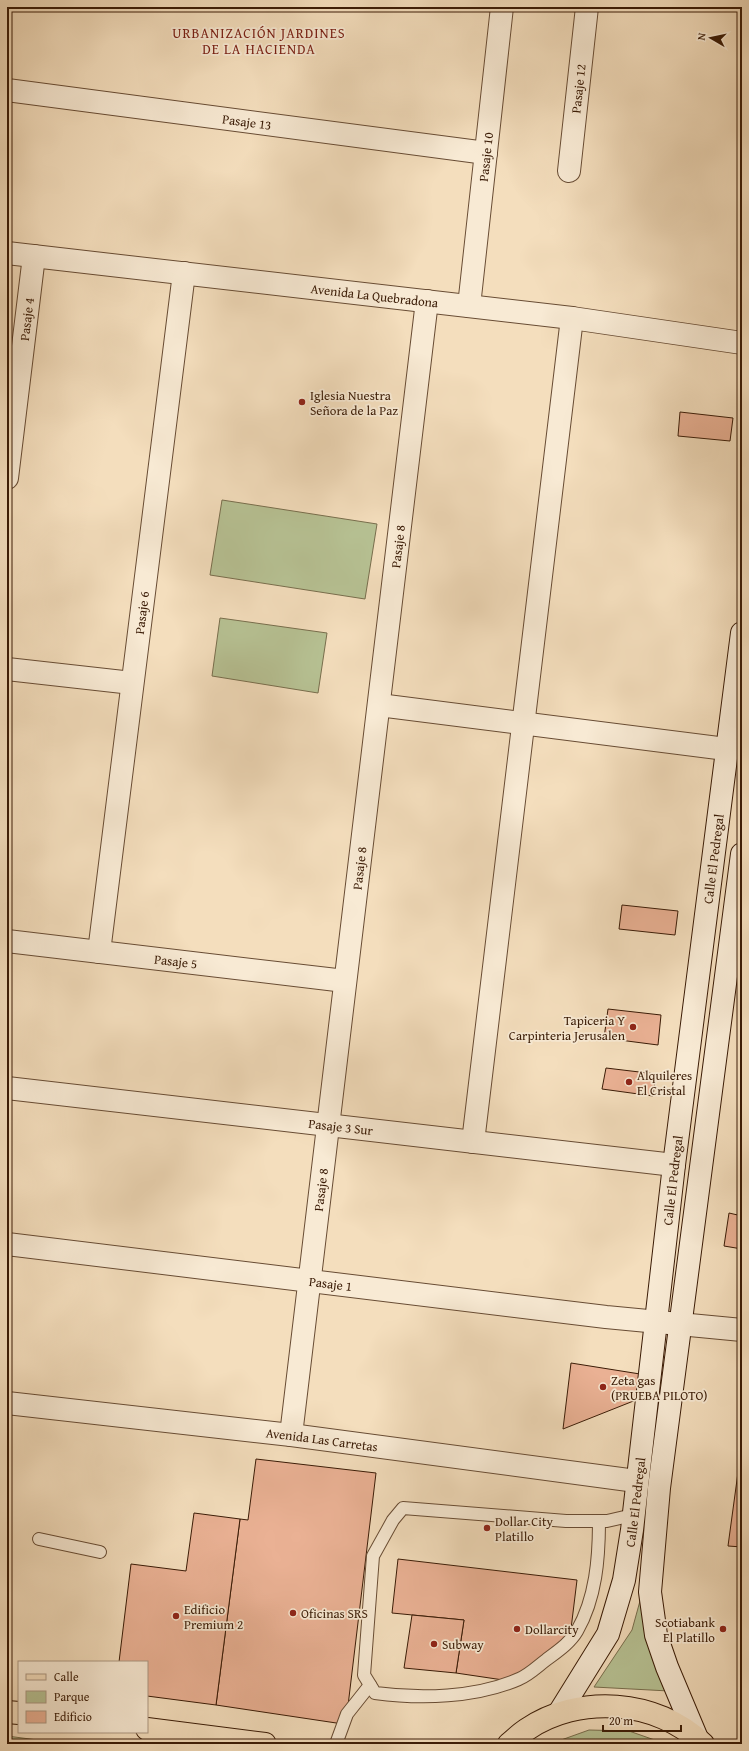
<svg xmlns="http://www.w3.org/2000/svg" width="749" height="1751" font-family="'Gentium Book Plus',serif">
<rect width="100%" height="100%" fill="#f4debd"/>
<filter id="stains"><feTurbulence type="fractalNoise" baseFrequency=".005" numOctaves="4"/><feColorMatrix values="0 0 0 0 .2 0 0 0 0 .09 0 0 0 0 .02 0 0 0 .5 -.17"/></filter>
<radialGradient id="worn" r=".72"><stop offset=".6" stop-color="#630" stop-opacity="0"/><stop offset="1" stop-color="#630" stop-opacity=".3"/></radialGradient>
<g fill="#b7c294" stroke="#786e4d">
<polygon points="222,500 377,524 365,599 210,575"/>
<polygon points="220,618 327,633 318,693 212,676"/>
<polygon points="643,1590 669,1691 594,1687 632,1630"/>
<polygon points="589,1730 629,1731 666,1744 550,1744"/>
<polygon points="7,1736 68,1744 7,1744"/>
</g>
<g fill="#eab194" stroke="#3a1b06">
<polygon points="680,412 733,418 730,441 678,436"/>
<polygon points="622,905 678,911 675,935 619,929"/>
<polygon points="608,1009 661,1015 658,1045 604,1038"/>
<polygon points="606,1068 656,1074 653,1096 602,1089"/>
<polygon points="729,1213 742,1216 742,1249 724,1246"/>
<polygon points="571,1363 640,1374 636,1400 563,1429"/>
<polygon points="256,1459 376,1473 347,1714 343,1724 216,1705 240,1519 248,1520"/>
<polygon points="739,1465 742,1466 742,1547 728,1546"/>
<polygon points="194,1513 240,1519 216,1705 147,1696 147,1662 119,1662 131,1564 186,1571"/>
<polygon points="398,1559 577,1580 570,1637 510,1681 456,1673 464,1620 392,1613"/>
<polygon points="412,1615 464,1620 456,1673 404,1668"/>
</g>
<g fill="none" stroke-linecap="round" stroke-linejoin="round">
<g stroke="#684c34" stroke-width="14">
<g id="lane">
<path d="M599,1521c0,37 -3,77 -22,110 -7,12 -19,20 -31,29 -8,6 -17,15 -27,19 -43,19 -99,20 -144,14l-11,-18 9,-119 20,-36 10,-12 163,13h41l26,-6"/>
<polyline points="39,1539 100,1552"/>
<polyline points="336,1744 347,1714 370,1685"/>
</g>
</g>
<g stroke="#684c34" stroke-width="24">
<g id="street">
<path id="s1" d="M7,90l479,63"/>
<path id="s2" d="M569,171l18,-164"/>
<path id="s3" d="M7,253l565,65 170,25"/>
<path id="s4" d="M469,306l33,-299"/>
<path id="s5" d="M7,478l27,-222"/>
<polyline points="7,669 132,683"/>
<polyline points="379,705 726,749"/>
<path id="s6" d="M7,941l338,40"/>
<path id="s7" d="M99,952l85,-679"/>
<path id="s8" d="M7,1088l667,77"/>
<polyline points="473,1142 572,318"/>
<path id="s9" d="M7,1244l599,73 136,13"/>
<path id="s10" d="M7,1403l284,32 345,46"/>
<path id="s11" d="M291,1435l136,-1134"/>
</g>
</g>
<g stroke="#3a1b06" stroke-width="24">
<g id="secondary">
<path id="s12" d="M559,1713l49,-79 16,-54 8,-50 42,-365 68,-532"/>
<polyline points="696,1736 667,1667 656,1635 650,1592 659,1488 742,854"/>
</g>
</g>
<g stroke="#3a1b06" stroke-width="24">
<g id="primary">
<polyline points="7,1712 19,1713"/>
<polyline points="147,1729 265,1744"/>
<path d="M509,1744c6,-5 11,-10 17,-14 52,-36 131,-31 177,14"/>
</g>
</g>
<use href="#lane" stroke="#f8ead4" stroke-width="12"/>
<use href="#street" stroke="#f8ead4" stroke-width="22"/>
<use href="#secondary" stroke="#f8ead4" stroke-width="22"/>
<use href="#primary" stroke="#f4debd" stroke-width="22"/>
</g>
<g fill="#8f2418" stroke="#f8ead4" stroke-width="1.5">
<circle cx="302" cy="402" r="4"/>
<circle cx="633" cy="1027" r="4"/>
<circle cx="629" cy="1082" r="4"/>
<circle cx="603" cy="1387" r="4"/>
<circle cx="487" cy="1528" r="4"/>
<circle cx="293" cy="1613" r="4"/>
<circle cx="176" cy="1616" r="4"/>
<circle cx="517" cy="1629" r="4"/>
<circle cx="723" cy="1629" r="4"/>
<circle cx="434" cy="1644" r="4"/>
</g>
<g text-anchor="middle" stroke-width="3.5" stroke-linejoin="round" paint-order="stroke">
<g font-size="13" fill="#3a1b06" stroke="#f8ead4">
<text dy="5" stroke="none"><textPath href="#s2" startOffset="83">Pasaje 12</textPath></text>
<text dy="5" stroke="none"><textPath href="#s1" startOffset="242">Pasaje 13</textPath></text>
<text dy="5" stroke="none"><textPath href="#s4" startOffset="150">Pasaje 10</textPath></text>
<text dy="5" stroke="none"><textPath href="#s3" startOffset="370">Avenida La Quebradona</textPath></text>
<text dy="5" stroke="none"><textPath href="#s5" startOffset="160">Pasaje 4</textPath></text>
<text dy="5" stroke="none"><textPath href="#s11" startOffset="895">Pasaje 8</textPath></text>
<text dy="5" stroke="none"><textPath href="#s7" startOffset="342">Pasaje 6</textPath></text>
<text dy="5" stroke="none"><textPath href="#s12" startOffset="876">Calle El Pedregal</textPath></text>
<text dy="5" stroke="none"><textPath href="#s11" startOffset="571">Pasaje 8</textPath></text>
<text dy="5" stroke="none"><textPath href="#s6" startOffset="170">Pasaje 5</textPath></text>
<text dy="5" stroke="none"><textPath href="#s8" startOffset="336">Pasaje 3 Sur</textPath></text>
<text dy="5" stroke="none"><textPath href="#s12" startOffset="552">Calle El Pedregal</textPath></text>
<text dy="5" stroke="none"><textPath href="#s11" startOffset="247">Pasaje 8</textPath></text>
<text dy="5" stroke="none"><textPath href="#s9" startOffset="326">Pasaje 1</textPath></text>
<text dy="5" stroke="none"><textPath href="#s10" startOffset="317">Avenida Las Carretas</textPath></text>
<text dy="5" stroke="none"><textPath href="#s12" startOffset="228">Calle El Pedregal</textPath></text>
</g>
<g font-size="13" fill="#3a1b06" stroke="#f8ead4" text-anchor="start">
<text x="310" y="400">Iglesia Nuestra<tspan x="310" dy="15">Señora de la Paz</tspan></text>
<text x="625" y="1025" text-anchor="end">Tapiceria Y<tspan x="625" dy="15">Carpinteria Jerusalen</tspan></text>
<text x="637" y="1080">Alquileres<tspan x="637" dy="15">El Cristal</tspan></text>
<text x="611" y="1385">Zeta gas<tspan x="611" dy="15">(PRUEBA PILOTO)</tspan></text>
<text x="495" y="1526">Dollar City<tspan x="495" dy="15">Platillo</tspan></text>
<text x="184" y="1614">Edificio<tspan x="184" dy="15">Premium 2</tspan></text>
<text x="301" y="1618">Oficinas SRS</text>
<text x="715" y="1627" text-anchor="end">Scotiabank<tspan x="715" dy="15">El Platillo</tspan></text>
<text x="525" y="1634">Dollarcity</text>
<text x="442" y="1649">Subway</text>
</g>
<g font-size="14" letter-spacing="1" fill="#7a1f14" stroke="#f8ead4">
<text x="259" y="38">URBANIZACIÓN JARDINES<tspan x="259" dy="16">DE LA HACIENDA</tspan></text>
</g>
</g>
<rect width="749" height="1751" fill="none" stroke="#f4debd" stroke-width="24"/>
<rect x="8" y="8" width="733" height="1735" fill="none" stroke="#3a1b06" stroke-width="2"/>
<rect x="12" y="12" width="725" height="1727" fill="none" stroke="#3a1b06"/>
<rect x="18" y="1661" width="130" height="72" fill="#f8ead4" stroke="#ac9782"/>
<rect x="26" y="1674" width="20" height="6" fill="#f4debd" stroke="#ac9782"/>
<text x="54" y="1681" font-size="12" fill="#3a1b06">Calle</text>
<rect x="26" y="1691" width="20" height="12" fill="#b7c294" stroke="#ac9782"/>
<text x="54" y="1701" font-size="12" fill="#3a1b06">Parque</text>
<rect x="26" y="1711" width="20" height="12" fill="#eab194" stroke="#ac9782"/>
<text x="54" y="1721" font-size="12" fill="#3a1b06">Edificio</text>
<g transform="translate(711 38) rotate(279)" stroke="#f8ead4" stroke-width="3" paint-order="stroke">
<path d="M0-3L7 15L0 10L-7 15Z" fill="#3a1b06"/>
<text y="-6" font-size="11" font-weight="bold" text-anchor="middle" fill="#3a1b06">N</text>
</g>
<path d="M603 1725v6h78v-6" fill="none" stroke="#3a1b06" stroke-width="2"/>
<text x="609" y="1725" font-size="12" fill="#3a1b06" stroke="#f8ead4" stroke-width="3" paint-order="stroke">20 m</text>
<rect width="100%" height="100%" filter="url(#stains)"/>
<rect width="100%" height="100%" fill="url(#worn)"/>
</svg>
